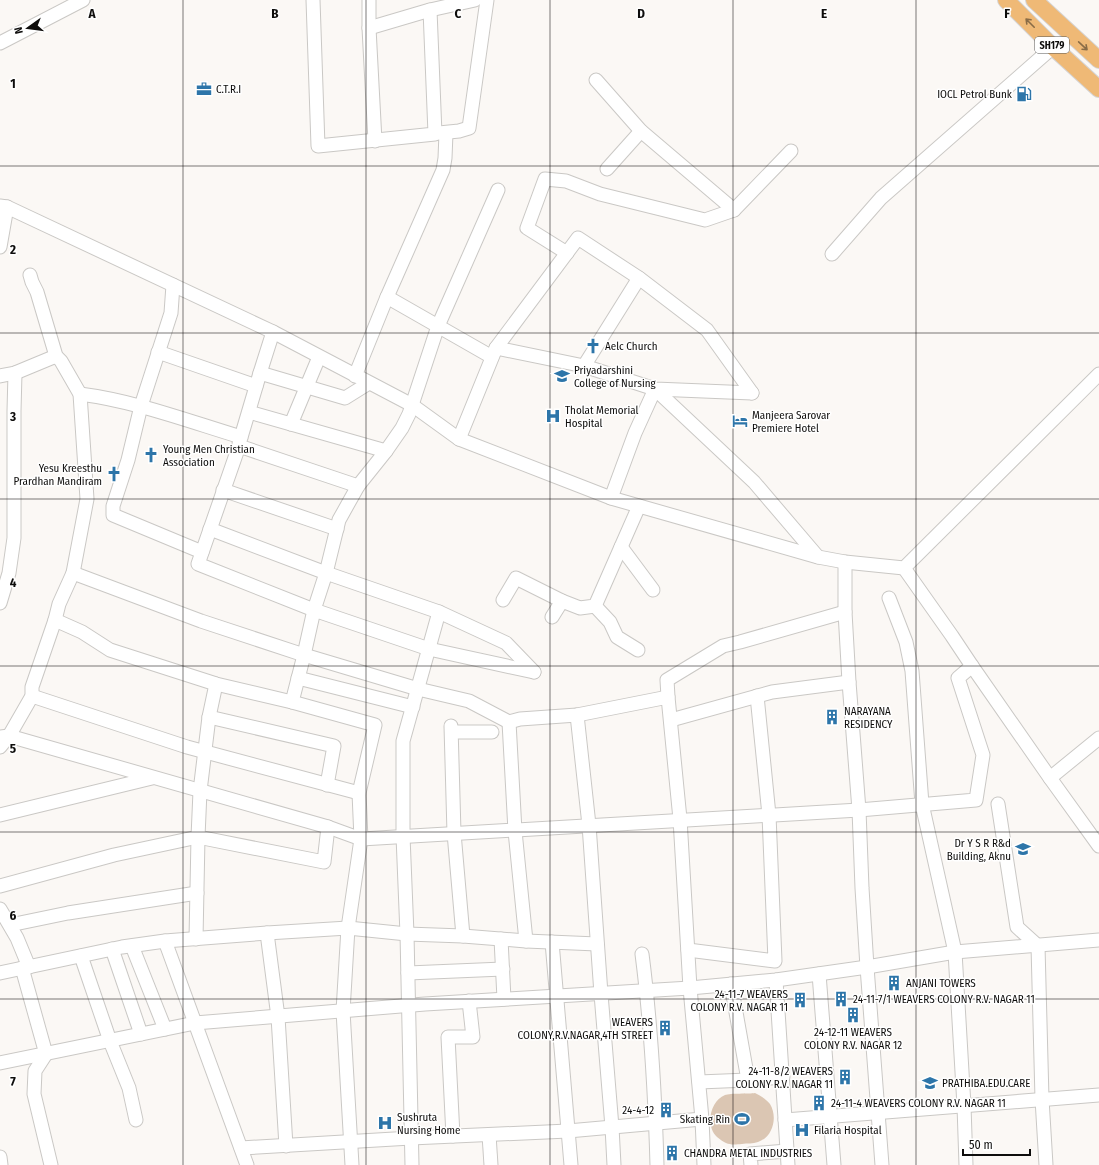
<svg xmlns="http://www.w3.org/2000/svg" width="1099" height="1165" font-family="'Fira Sans Condensed',sans-serif">
<rect width="100%" height="100%" fill="#fbf8f5"/>
<path fill="#dbc6b3" d="M755,1093c6,3 11,6 15,11 8,13 3,33 -12,38 -5,2 -11,1 -16,2 -12,1 -15,1 -25,-7 -12,-11 -7,-36 8,-42 5,-2 24,-1 30,-2z"/>
<g fill="none" stroke-linecap="round" stroke-linejoin="round">
<g stroke="#cac8c5" stroke-width="15">
<g id="minor">
<polyline points="313,0 318,146 435,134 430,10"/>
<polyline points="369,0 369,28 375,141"/>
<polyline points="369,28 430,10 475,0"/>
<polyline points="0,43 83,0"/>
<polyline points="596,80 641,131 734,210 791,151"/>
<polyline points="439,133 459,131 469,128 487,0"/>
<polyline points="607,169 641,131"/>
<polyline points="0,206 7,207 273,332 412,405 459,439 611,498 818,557 845,562 904,568 1099,374"/>
<polyline points="0,247 7,207"/>
<polyline points="567,253 527,228 545,179 566,181 600,194 705,220 734,210"/>
<polyline points="832,254 881,198 1053,47"/>
<polyline points="173,285 171,313 141,406 128,460 113,506 113,515 202,552"/>
<polyline points="387,297 492,357"/>
<polyline points="496,348 584,366 655,389 752,393"/>
<polyline points="158,352 256,386"/>
<polyline points="584,366 639,278"/>
<polyline points="260,373 345,398 369,383"/>
<polyline points="0,376 15,373 56,356"/>
<polyline points="355,376 387,297 443,170 445,158 446,133"/>
<path d="M80,394c55,7 108,27 161,43"/>
<polyline points="249,412 386,451 358,486"/>
<polyline points="291,424 319,357"/>
<polyline points="459,439 496,348 578,238 639,278 707,330 752,393"/>
<polyline points="239,444 260,373 273,332"/>
<polyline points="386,451 402,428 409,414 438,326 498,190"/>
<polyline points="223,490 337,529"/>
<polyline points="611,498 635,433 655,389 754,482 818,557"/>
<polyline points="210,529 326,573 439,612 506,643 534,672"/>
<polyline points="621,547 653,590"/>
<polyline points="845,562 845,612 849,682 859,810 862,888 867,967 882,1165"/>
<polyline points="904,568 952,636 972,666 1050,778 1099,846"/>
<polyline points="73,573 201,621 304,655 418,689 469,701 509,722 520,719 577,715 668,697 680,819 690,988 702,1119 704,1165"/>
<polyline points="889,598 906,642 912,671 922,804 955,952 964,1106 966,1165"/>
<polyline points="503,600 516,578 562,601"/>
<polyline points="0,603 9,573 14,538 14,411 15,373"/>
<polyline points="595,606 610,622 617,637 638,650"/>
<polyline points="552,617 562,601 580,608 595,606 639,506"/>
<polyline points="55,620 82,632 110,650 216,684 292,702 375,725 359,793 361,839 348,928 343,1011 352,1165"/>
<polyline points="298,678 413,707"/>
<polyline points="32,696 187,747 359,793"/>
<polyline points="668,697 667,680 723,646 740,642 845,612"/>
<polyline points="292,702 304,655 314,610 326,573 339,520 358,486 239,446 198,564 314,610 429,649 534,672"/>
<polyline points="577,715 589,825 601,994 612,1127 614,1165"/>
<polyline points="209,717 334,746 327,785"/>
<polyline points="671,720 772,692 849,682"/>
<polyline points="509,722 515,831 526,941"/>
<polyline points="451,726 454,833 463,936"/>
<polyline points="452,732 492,732"/>
<polyline points="0,737 9,736 328,827 361,839 859,810 976,800 983,755 958,678 972,666"/>
<polyline points="0,747 9,736 32,696 32,687 55,620 59,604 73,573 87,499 80,394 61,361 56,356 37,292 32,282 30,275"/>
<polyline points="1050,778 1099,738"/>
<polyline points="998,804 1017,927 1038,946 1042,1099 1046,1165"/>
<polyline points="0,815 152,778"/>
<polyline points="0,886 114,855 198,837 324,862 328,827"/>
<polyline points="0,909 17,938 29,967"/>
<polyline points="10,925 68,913 197,893"/>
<polyline points="267,933 278,1017 286,1146"/>
<polyline points="196,939 198,837 200,791 209,717 216,684"/>
<polyline points="501,939 504,999"/>
<polyline points="165,941 247,1165"/>
<polyline points="552,942 571,1165"/>
<polyline points="132,946 165,1029"/>
<polyline points="112,949 141,1034"/>
<polyline points="688,950 775,961 769,815 757,696"/>
<path d="M642,954c9,70 13,141 15,211"/>
<polyline points="81,956 110,1041 129,1088 136,1120"/>
<polyline points="22,968 46,1054 35,1071 34,1094 51,1165"/>
<polyline points="0,973 122,947 165,941 267,933 348,928 407,934 463,936 526,941 597,944"/>
<polyline points="408,973 503,969"/>
<polyline points="819,974 834,1165"/>
<polyline points="776,980 788,1165"/>
<polyline points="731,984 748,1080"/>
<polyline points="0,1063 195,1023 425,1004 690,988 776,980 867,967 955,952 1099,940"/>
<polyline points="699,1082 748,1080 783,1077"/>
<polyline points="785,1120 1099,1095"/>
<polyline points="489,1135 491,1165"/>
<polyline points="453,1136 448,1037 473,1037 469,1001"/>
<polyline points="241,1148 411,1138 568,1131 702,1119"/>
<polyline points="0,1157 1,1165"/>
<polyline points="412,1165 407,934 403,836 403,741 439,612"/>
<polyline points="751,1165 750,1154 787,1151"/>
</g>
</g>
<g stroke="#d4d3d3" stroke-width="18">
<g id="major">
<polyline points="1006,0 1053,47 1099,89"/>
<polyline points="1034,0 1099,60"/>
</g>
</g>
<use href="#minor" stroke="#fff" stroke-width="13"/>
<use href="#major" stroke="#efb976" stroke-width="16"/>
</g>
<defs><path id="oneway-shaft" d="M-6 0H5M1.5-3L5.5 0L1.5 3" fill="none" stroke-width="1.6" stroke-linecap="round" stroke-linejoin="round"/></defs>
<g stroke="#8a6c46">
<use href="#oneway-shaft" transform="translate(1030 23) rotate(-135)"/>
<use href="#oneway-shaft" transform="translate(1083 46) rotate(43)"/>
</g>
<path fill="none" stroke="#0e0d0c" stroke-width="1" stroke-opacity="0.55" d="M183,0v1165M366,0v1165M550,0v1165M733,0v1165M916,0v1165M0,166h1099M0,333h1099M0,499h1099M0,666h1099M0,832h1099M0,999h1099"/>
<defs>
<g id="office-bare" transform="scale(1.2)"><path d="M-6-3h4V-5.5h4V-3h4V5H-6ZM-1-4.5V-3h2v-1.5ZM-6 0V1H6V0Z" fill="#2d75a9" stroke="#fff" stroke-width="2.5" paint-order="stroke"/></g>
<g id="fuel-bare" transform="scale(1.2)"><path d="M-5.5-6h7V0h2V4h1.3V-2.5L3-4.5l.8-.8L6-3V5H2.5V1h-1V6h-7ZM-4.2-4.7v3.2H.2V-4.7Z" fill="#2d75a9" stroke="#fff" stroke-width="2.5" paint-order="stroke"/></g>
<g id="church-bare" transform="scale(1.2)"><path d="M-1.2-6h2.4v3.5h3.3v2.4h-3.3V6h-2.4V-.1h-3.3v-2.4h3.3Z" fill="#2d75a9" stroke="#fff" stroke-width="2.5" paint-order="stroke"/></g>
<g id="university-bare" transform="scale(1.2)"><path d="M0-5L7-2L0 1L-7-2ZM-4 1L0 2.5L4 1V4Q0 6-4 4Z" fill="#2d75a9" stroke="#fff" stroke-width="2.5" paint-order="stroke"/></g>
<g id="hospital-bare" transform="scale(1.2)"><path d="M-5-5h3v3.5h4V-5h3V5h-3V1.5h-4V5h-3Z" fill="#2d75a9" stroke="#fff" stroke-width="2.5" paint-order="stroke"/></g>
<g id="hotel-bare" transform="scale(1.2)"><path d="M-6-4.5h1.5V1H6V5H4.5V3h-9V5H-6ZM-4 0a1.8 1.8 0 1 1 3.6 0ZM.5 0V-2.5h3Q6-2.5 6 0Z" fill="#2d75a9" stroke="#fff" stroke-width="2.5" paint-order="stroke"/></g>
<g id="building-bare" transform="scale(1.2)"><path d="M-4-6H4V6H1V3H-1V6H-4ZM-2.5-4.3h1.7v1.8h-1.7ZM.8-4.3h1.7v1.8H.8ZM-2.5-1h1.7V.8h-1.7ZM.8-1h1.7V.8H.8Z" fill="#2d75a9" stroke="#fff" stroke-width="2.5" paint-order="stroke"/></g>
<g id="school-bare" transform="scale(1.2)"><path d="M0-5L7-2L0 1L-7-2ZM-4 1L0 2.5L4 1V4Q0 6-4 4Z" fill="#2d75a9" stroke="#fff" stroke-width="2.5" paint-order="stroke"/></g>
<g id="stadium-bare" transform="scale(1.2)"><path d="M0-5a6.5 5 0 1 0 0 10a6.5 5 0 1 0 0-10ZM-3.5-1.8h7v3.6h-7Z" fill="#2d75a9" stroke="#fff" stroke-width="2.5" paint-order="stroke"/></g>
</defs>
<g fill-rule="evenodd">
<use href="#office-bare" x="204" y="89"/>
<use href="#fuel-bare" x="1024" y="94"/>
<use href="#church-bare" x="593" y="346"/>
<use href="#university-bare" x="562" y="376"/>
<use href="#hospital-bare" x="553" y="416"/>
<use href="#hotel-bare" x="740" y="421"/>
<use href="#church-bare" x="151" y="455"/>
<use href="#church-bare" x="114" y="474"/>
<use href="#building-bare" x="832" y="717"/>
<use href="#university-bare" x="1023" y="849"/>
<use href="#building-bare" x="894" y="983"/>
<use href="#building-bare" x="841" y="999"/>
<use href="#building-bare" x="800" y="1000"/>
<use href="#building-bare" x="853" y="1015"/>
<use href="#building-bare" x="665" y="1028"/>
<use href="#building-bare" x="845" y="1077"/>
<use href="#school-bare" x="930" y="1083"/>
<use href="#building-bare" x="819" y="1103"/>
<use href="#building-bare" x="666" y="1110"/>
<use href="#stadium-bare" x="742" y="1119"/>
<use href="#hospital-bare" x="385" y="1123"/>
<use href="#hospital-bare" x="802" y="1130"/>
<use href="#building-bare" x="672" y="1153"/>
</g>
<g text-anchor="middle" stroke-width="3" stroke-linejoin="round" paint-order="stroke">
<rect fill="#fff" stroke="#565655" stroke-width="1" x="1035" y="37" width="34" height="16" rx="3"/>
<g font-size="10" font-weight="bold" fill="#0e0d0c">
<text x="1052" y="49">SH179</text>
</g>
<g font-size="11" fill="#0e0d0c" stroke="#fff" text-anchor="start">
<text x="216" y="93">C.T.R.I</text>
<text x="1012" y="98" text-anchor="end">IOCL Petrol Bunk</text>
<text x="605" y="350">Aelc Church</text>
<text x="574" y="374">Priyadarshini<tspan x="574" dy="13">College of Nursing</tspan></text>
<text x="565" y="414">Tholat Memorial<tspan x="565" dy="13">Hospital</tspan></text>
<text x="752" y="419">Manjeera Sarovar<tspan x="752" dy="13">Premiere Hotel</tspan></text>
<text x="163" y="453">Young Men Christian<tspan x="163" dy="13">Association</tspan></text>
<text x="102" y="472" text-anchor="end">Yesu Kreesthu<tspan x="102" dy="13">Prardhan Mandiram</tspan></text>
<text x="844" y="715">NARAYANA<tspan x="844" dy="13">RESIDENCY</tspan></text>
<text x="1011" y="847" text-anchor="end">Dr Y S R R&amp;d<tspan x="1011" dy="13">Building, Aknu</tspan></text>
<text x="906" y="987">ANJANI TOWERS</text>
<text x="788" y="998" text-anchor="end">24-11-7 WEAVERS<tspan x="788" dy="13">COLONY R.V. NAGAR 11</tspan></text>
<text x="853" y="1003">24-11-7/1 WEAVERS COLONY R.V. NAGAR 11</text>
<text x="653" y="1026" text-anchor="end">WEAVERS<tspan x="653" dy="13">COLONY,R.V.NAGAR,4TH STREET</tspan></text>
<text x="853" y="1036" text-anchor="middle">24-12-11 WEAVERS<tspan x="853" dy="13">COLONY R.V. NAGAR 12</tspan></text>
<text x="833" y="1075" text-anchor="end">24-11-8/2 WEAVERS<tspan x="833" dy="13">COLONY R.V. NAGAR 11</tspan></text>
<text x="942" y="1087">PRATHIBA.EDU.CARE</text>
<text x="831" y="1107">24-11-4 WEAVERS COLONY R.V. NAGAR 11</text>
<text x="654" y="1114" text-anchor="end">24-4-12</text>
<text x="397" y="1121">Sushruta<tspan x="397" dy="13">Nursing Home</tspan></text>
<text x="730" y="1123" text-anchor="end">Skating Rin</text>
<text x="814" y="1134">Filaria Hospital</text>
<text x="684" y="1157">CHANDRA METAL INDUSTRIES</text>
</g>
</g>
<g font-size="13" text-anchor="middle" font-weight="bold" fill="#0e0d0c" stroke="#fff" stroke-width="3" stroke-linejoin="round" paint-order="stroke">
<text x="92" y="18">A</text>
<text x="275" y="18">B</text>
<text x="458" y="18">C</text>
<text x="641" y="18">D</text>
<text x="824" y="18">E</text>
<text x="1007" y="18">F</text>
<text x="13" y="88">1</text>
<text x="13" y="254">2</text>
<text x="13" y="421">3</text>
<text x="13" y="587">4</text>
<text x="13" y="753">5</text>
<text x="13" y="920">6</text>
<text x="13" y="1086">7</text>
</g>
<g transform="translate(28 28) rotate(256)" stroke="#ffffff" stroke-width="3" paint-order="stroke">
<path d="M0-3L7 15L0 10L-7 15Z" fill="#0e0d0c"/>
<text y="-6" font-size="11" font-weight="bold" text-anchor="middle" fill="#0e0d0c">N</text>
</g>
<path d="M963 1149v6h67v-6" fill="none" stroke="#0e0d0c" stroke-width="2"/>
<text x="969" y="1149" font-size="12" fill="#0e0d0c" stroke="#ffffff" stroke-width="3" paint-order="stroke">50 m</text>
</svg>
